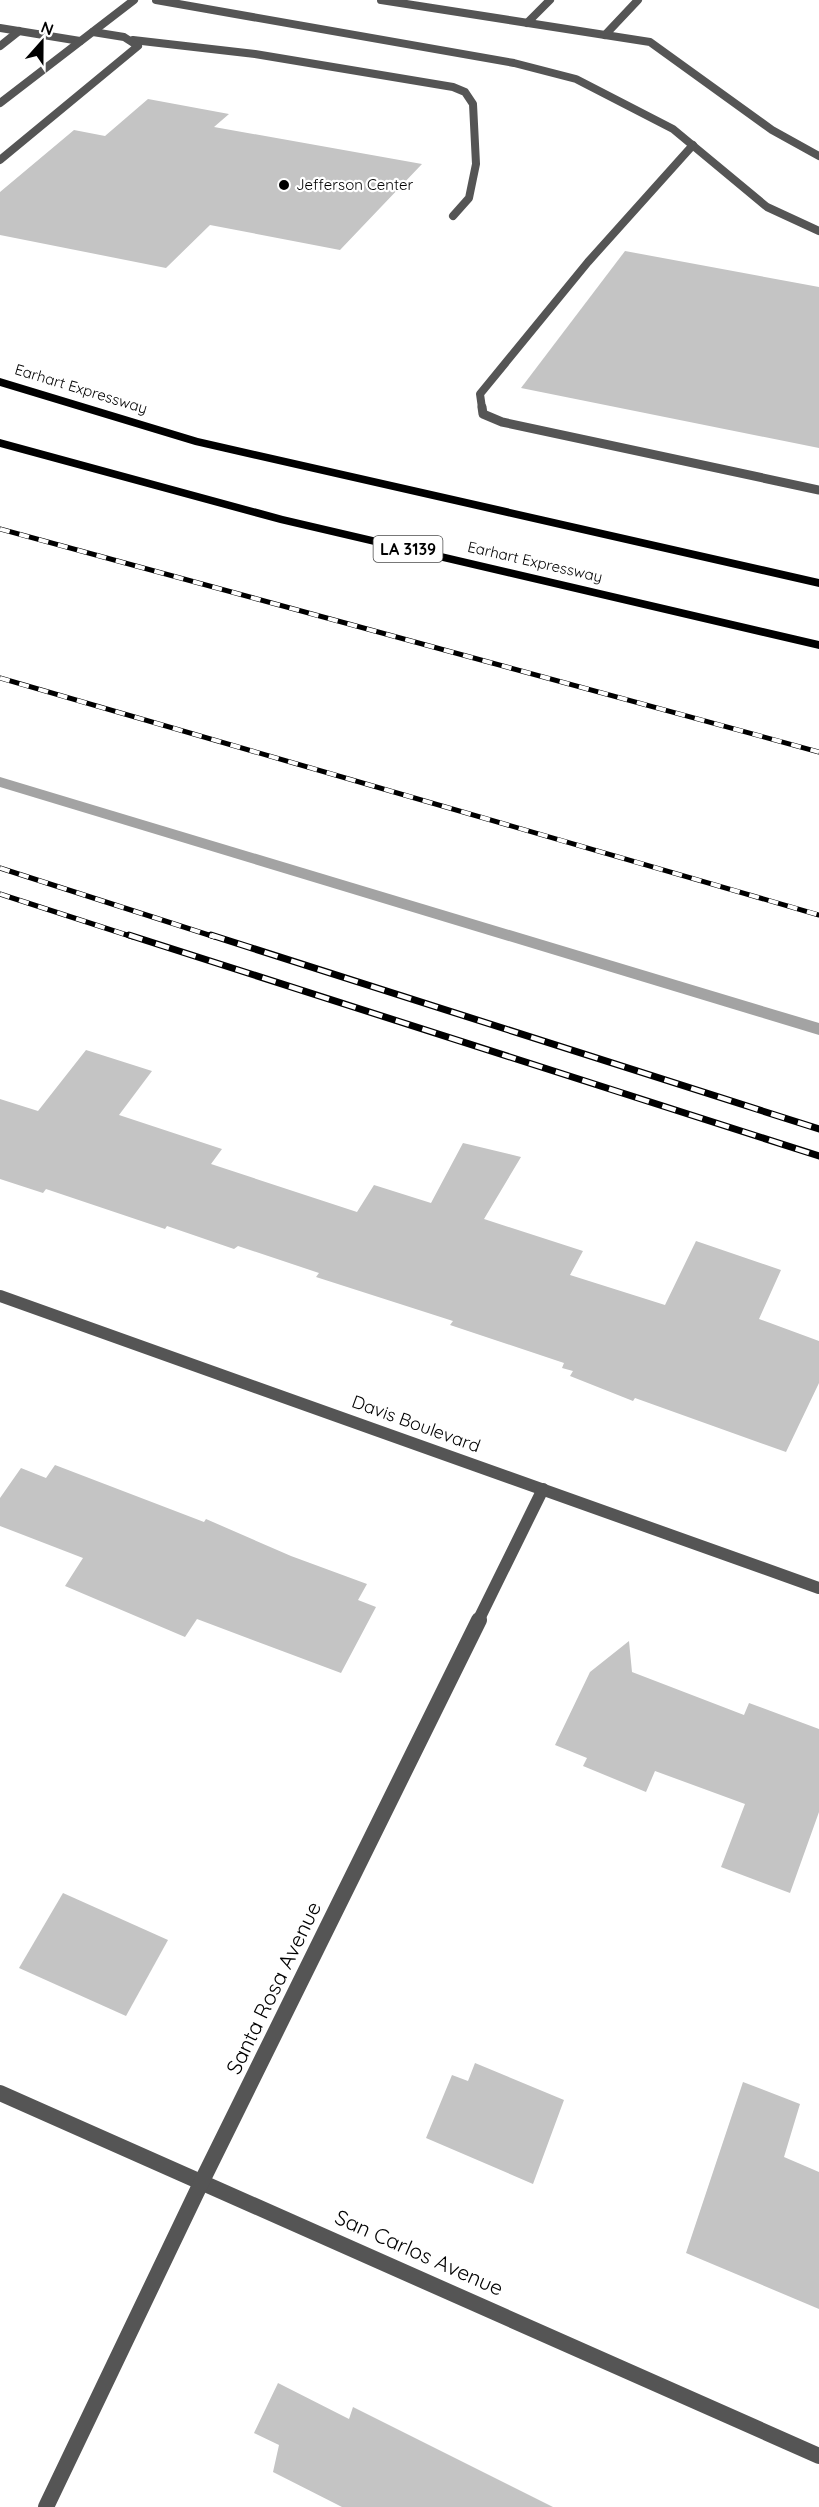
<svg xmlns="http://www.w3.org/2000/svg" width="819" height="2507" font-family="Quicksand,sans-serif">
<rect width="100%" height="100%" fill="#fff"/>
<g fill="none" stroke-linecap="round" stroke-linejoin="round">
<polygon fill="#a3a3a3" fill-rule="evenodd" points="0,777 819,1023 819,1035 0,787"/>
</g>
<g fill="#c4c4c4">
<polygon points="148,99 229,114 214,127 422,164 340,250 210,225 166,268 0,235 0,192 74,130 105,136"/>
<polygon points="625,251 819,287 819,448 521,388"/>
<polygon points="86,1050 152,1071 119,1115 222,1149 211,1164 357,1212 374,1185 431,1203 463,1143 521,1157 484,1219 583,1251 570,1275 665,1305 696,1241 781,1270 759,1319 819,1341 819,1383 786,1452 635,1398 633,1401 570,1376 573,1371 562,1368 564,1363 450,1325 453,1321 316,1277 319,1273 238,1246 234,1249 167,1226 165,1229 46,1189 43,1193 0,1179 0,1099 38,1111"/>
<polygon points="55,1465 204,1522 206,1519 291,1556 367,1584 358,1600 376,1607 341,1673 197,1619 185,1637 65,1586 83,1558 0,1526 0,1498 21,1468 46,1478"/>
<polygon points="629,1641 632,1672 744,1715 749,1703 819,1729 819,1812 790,1893 721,1867 745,1804 655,1771 646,1792 583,1766 587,1758 555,1745 590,1672"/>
<polygon points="63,1893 168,1940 126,2016 19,1968"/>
<polygon points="475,2063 564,2100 533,2184 426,2138 452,2075 468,2081"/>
<polygon points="743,2082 800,2104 784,2157 819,2172 819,2309 686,2253"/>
<polygon points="278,2383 349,2419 353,2407 553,2507 342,2507 273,2472 279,2445 254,2433"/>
</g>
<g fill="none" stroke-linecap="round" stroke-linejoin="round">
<g stroke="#555" stroke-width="8">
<polyline points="156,0 514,63 576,79 673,129 767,207 819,231"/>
<polyline points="381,0 650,42 772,130 819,156"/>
<polyline points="527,23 550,0"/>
<polyline points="0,28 80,41"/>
<polyline points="605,35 638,0"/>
<polyline points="133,40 255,54 453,87 465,92 473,104 476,164 469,198 453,216"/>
<polyline points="0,46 19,31"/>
<polyline points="0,103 134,0"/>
<polyline points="0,160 138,46 124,37 93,32"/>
<polyline points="482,408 480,394 588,262 693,145"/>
</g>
<polyline stroke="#555" stroke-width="9" points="482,407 483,414 502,422 819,490"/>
<g stroke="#555" stroke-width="12">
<polyline points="0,1296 819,1588"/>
<polyline points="478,1621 543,1489"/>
</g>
<g stroke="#555" stroke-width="16">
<polyline points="0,2093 819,2456"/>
<polyline points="46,2507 202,2181 479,1620"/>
</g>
<g fill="#000" fill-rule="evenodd">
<polygon points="0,378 198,438 819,579 819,587 195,445 0,386"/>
<polygon points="0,439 283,516 819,641 819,649 280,523 0,447"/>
</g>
<g stroke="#000" stroke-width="5">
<g id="rail-far1">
<polyline points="0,529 819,752"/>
<polyline points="0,678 819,915"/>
<polyline points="0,868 215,937"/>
<polyline points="0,894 133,937"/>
</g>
</g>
<g stroke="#000" stroke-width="7">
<g id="rail">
<polyline points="129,935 819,1156"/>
<polyline points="211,935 819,1129"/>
</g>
</g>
<use href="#rail-far1" stroke="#fff" stroke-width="4" stroke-dasharray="10" stroke-linecap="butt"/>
<use href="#rail" stroke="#fff" stroke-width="4.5" stroke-dasharray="14" stroke-linecap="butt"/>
</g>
<circle fill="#000" stroke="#fff" stroke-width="2" cx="284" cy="185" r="6"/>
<g text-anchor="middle" stroke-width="4.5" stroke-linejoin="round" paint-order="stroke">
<g font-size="15" fill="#000" stroke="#fff" text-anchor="start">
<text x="296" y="190">Jefferson Center</text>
</g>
<g font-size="15" fill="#000" stroke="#fff">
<text transform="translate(81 389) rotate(17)" y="5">Earhart Expressway</text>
<text transform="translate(535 562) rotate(13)" y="5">Earhart Expressway</text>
</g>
<rect fill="#fff" stroke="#4c4c4c" stroke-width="1.5" x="373.5" y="536" width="69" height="26" rx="4.5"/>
<g font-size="16" font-weight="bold" fill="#000">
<text x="408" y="555">LA 3139</text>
</g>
<g font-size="18" fill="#000" stroke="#fff">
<text transform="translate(416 1424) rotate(20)" y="6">Davis Boulevard</text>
</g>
<g font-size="21" fill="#000" stroke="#fff">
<text transform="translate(274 1988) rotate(-64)" y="7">Santa Rosa Avenue</text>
<text transform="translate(419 2253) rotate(24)" y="7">San Carlos Avenue</text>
</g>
</g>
<g transform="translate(42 42) rotate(21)" stroke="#ffffff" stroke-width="4.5" paint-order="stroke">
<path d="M0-4.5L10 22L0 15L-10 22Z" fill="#000000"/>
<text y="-9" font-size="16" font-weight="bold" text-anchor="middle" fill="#000000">N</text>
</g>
</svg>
